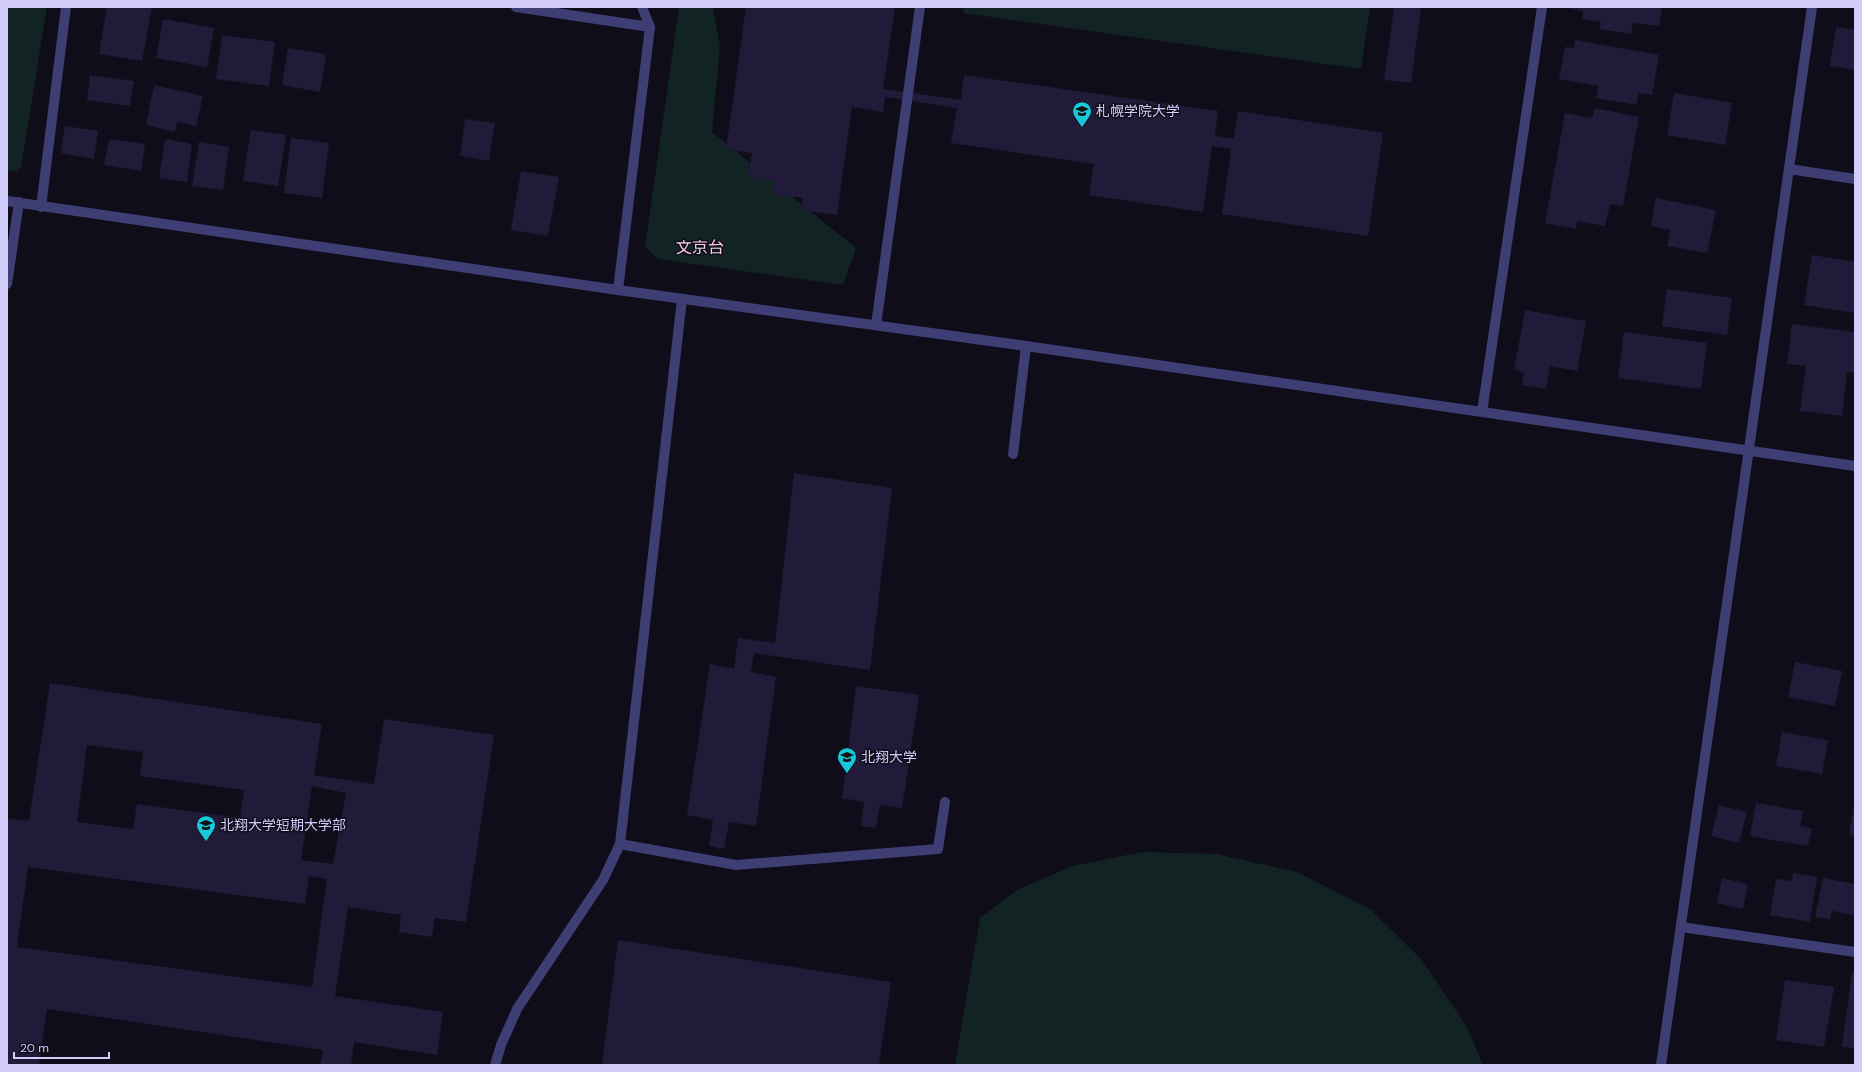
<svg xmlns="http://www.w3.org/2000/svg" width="1862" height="1072" font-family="'DM Sans','Noto Sans JP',sans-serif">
<rect width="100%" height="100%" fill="#0f0d1a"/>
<g fill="#112323">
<polygon points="7,7 47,7 21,167 17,172 7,170"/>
<polygon points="679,7 713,7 720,46 712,132 856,248 843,285 658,259 645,247"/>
<polygon points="964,7 1370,7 1361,69 963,13"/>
<polygon points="1142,852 1217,854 1297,872 1370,909 1422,960 1467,1027 1483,1065 955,1065 980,918 1017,890 1073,866"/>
</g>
<g fill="#211b39" fill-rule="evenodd">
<polygon points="107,7 152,7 142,61 99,54"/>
<polygon points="746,7 895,7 883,89 961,100 964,75 1218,111 1215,136 1234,139 1238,111 1383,133 1368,236 1222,214 1231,149 1212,146 1203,212 1089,195 1094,164 951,143 957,108 885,97 883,112 852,107 837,215 801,210 803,198 772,194 774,181 748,177 752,153 726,149"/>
<polygon points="1394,7 1421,7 1411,83 1384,80"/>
<polygon points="1562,7 1662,7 1659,26 1633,23 1631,34 1599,29 1601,22 1582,19 1583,11"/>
<polygon points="163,19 214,28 207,67 156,58"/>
<polygon points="1836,27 1855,30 1855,70 1830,66"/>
<polygon points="222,35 275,42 269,86 216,79"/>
<polygon points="1575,40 1659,55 1652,95 1639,93 1636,105 1596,98 1598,86 1559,79 1565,47 1574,48"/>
<polygon points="288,48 326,54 320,92 282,85"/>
<polygon points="90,75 134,81 130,106 87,100"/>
<polygon points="154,85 203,96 196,126 177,122 175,132 146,125"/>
<polygon points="1674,93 1732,103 1725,145 1667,135"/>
<polygon points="1595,108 1639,117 1623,206 1610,204 1605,226 1577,221 1576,229 1545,223 1565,113 1592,118"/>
<polygon points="465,119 495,123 489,161 460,156"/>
<polygon points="65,126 98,131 94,159 61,153"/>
<polygon points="251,130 286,135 278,186 243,181"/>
<polygon points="291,138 329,143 322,198 284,193"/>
<polygon points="109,139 145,144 141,171 104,165"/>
<polygon points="165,139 192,144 187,182 159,178"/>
<polygon points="199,142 229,147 223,190 192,186"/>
<polygon points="521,171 559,177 548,236 511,230"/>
<polygon points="1656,198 1716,210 1707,253 1667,246 1670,230 1651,226"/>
<polygon points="1812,255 1855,262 1855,313 1804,305"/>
<polygon points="1667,289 1732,298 1727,335 1662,326"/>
<polygon points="1525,310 1586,321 1577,371 1550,366 1546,389 1522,385 1524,372 1514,370"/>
<polygon points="1792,324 1855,332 1855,373 1847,372 1842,416 1800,411 1806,366 1787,364"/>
<polygon points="1624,332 1707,343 1701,389 1618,378"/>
<polygon points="794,473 892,488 870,670 754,653 751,672 776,677 756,826 729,822 724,849 709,846 713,820 687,815 710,664 734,669 738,638 775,643"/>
<polygon points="1795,662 1842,671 1835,706 1788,697"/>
<path d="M50,683l272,41 -8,51 60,9 10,-65 110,16 -28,187 -31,-4 -3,19 -33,-5 2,-17 -53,-8 -13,89 108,16 -6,43 -83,-13 -3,23h-31l3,-15 -276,-41 -8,56h-32v-247l22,3zM87,745l56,7 -3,24 104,14 -4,28 -103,-14 -4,25 -56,-7zM312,786l34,7 -13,71 -32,-4zM28,867l277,37 4,-28 18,3 -15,108 -295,-40z"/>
<polygon points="856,686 919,695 902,808 880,805 876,828 861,826 864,802 842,798"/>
<polygon points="1782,732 1828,740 1822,774 1776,766"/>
<polygon points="1756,803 1803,811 1800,826 1812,828 1808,846 1750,836"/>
<polygon points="1854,804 1855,804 1855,836 1849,835"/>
<polygon points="1719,805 1747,812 1739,843 1711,836"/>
<polygon points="1793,873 1817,877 1810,922 1770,915 1776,879 1792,881"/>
<polygon points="1722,878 1748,884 1743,909 1717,903"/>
<polygon points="1823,878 1855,884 1855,915 1832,911 1830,919 1815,917"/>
<polygon points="618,940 891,982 879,1065 602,1065"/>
<polygon points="1852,973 1855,973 1855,1048 1842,1047"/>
<polygon points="1785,980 1834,987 1824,1047 1776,1040"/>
</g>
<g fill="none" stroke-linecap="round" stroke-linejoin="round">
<g stroke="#3e3d74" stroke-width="10">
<polyline points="876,325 920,7"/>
<polyline points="1013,454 1026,346"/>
<polyline points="620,844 736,865 938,849 945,802"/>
<polyline points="495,1065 501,1045 517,1009 603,880 620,844 682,299"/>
</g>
<g stroke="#3e3d74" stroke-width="10">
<polyline points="516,7 650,27"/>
<polyline points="1789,169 1855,179"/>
<polyline points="7,201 618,290 1026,346 1855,466"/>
<polyline points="41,207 66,7"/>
<polyline points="7,284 19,202"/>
<polyline points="618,290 650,27 642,7"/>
<polyline points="1482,412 1542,7"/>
<polyline points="1681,927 1855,952"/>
<polyline points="1661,1065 1812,7"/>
</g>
</g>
<defs>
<g id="university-pin" transform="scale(1)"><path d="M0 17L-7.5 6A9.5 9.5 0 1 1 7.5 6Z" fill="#19c8d8" stroke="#0f0d1a"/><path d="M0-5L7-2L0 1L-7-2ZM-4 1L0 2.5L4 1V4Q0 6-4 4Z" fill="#111"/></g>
</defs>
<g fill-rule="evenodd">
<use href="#university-pin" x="1082" y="111"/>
<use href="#university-pin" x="847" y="757"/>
<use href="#university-pin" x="206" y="825"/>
</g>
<g text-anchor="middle" stroke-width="3" stroke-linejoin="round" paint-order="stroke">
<g font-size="14" fill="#d1ccf9" stroke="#0f0d1a" text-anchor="start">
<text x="1096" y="116">札幌学院大学</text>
<text x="861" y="762">北翔大学</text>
<text x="220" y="830">北翔大学短期大学部</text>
</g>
<g font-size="16" fill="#f9ceea" stroke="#0f0d1a">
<text x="700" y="253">文京台</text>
</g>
</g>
<rect width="1862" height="1072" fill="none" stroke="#d1ccf9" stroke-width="16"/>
<path d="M14 1052v6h95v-6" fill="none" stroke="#d1ccf9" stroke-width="2"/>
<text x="20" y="1052" font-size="12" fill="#d1ccf9" stroke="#0f0d1a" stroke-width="3" paint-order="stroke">20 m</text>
</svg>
